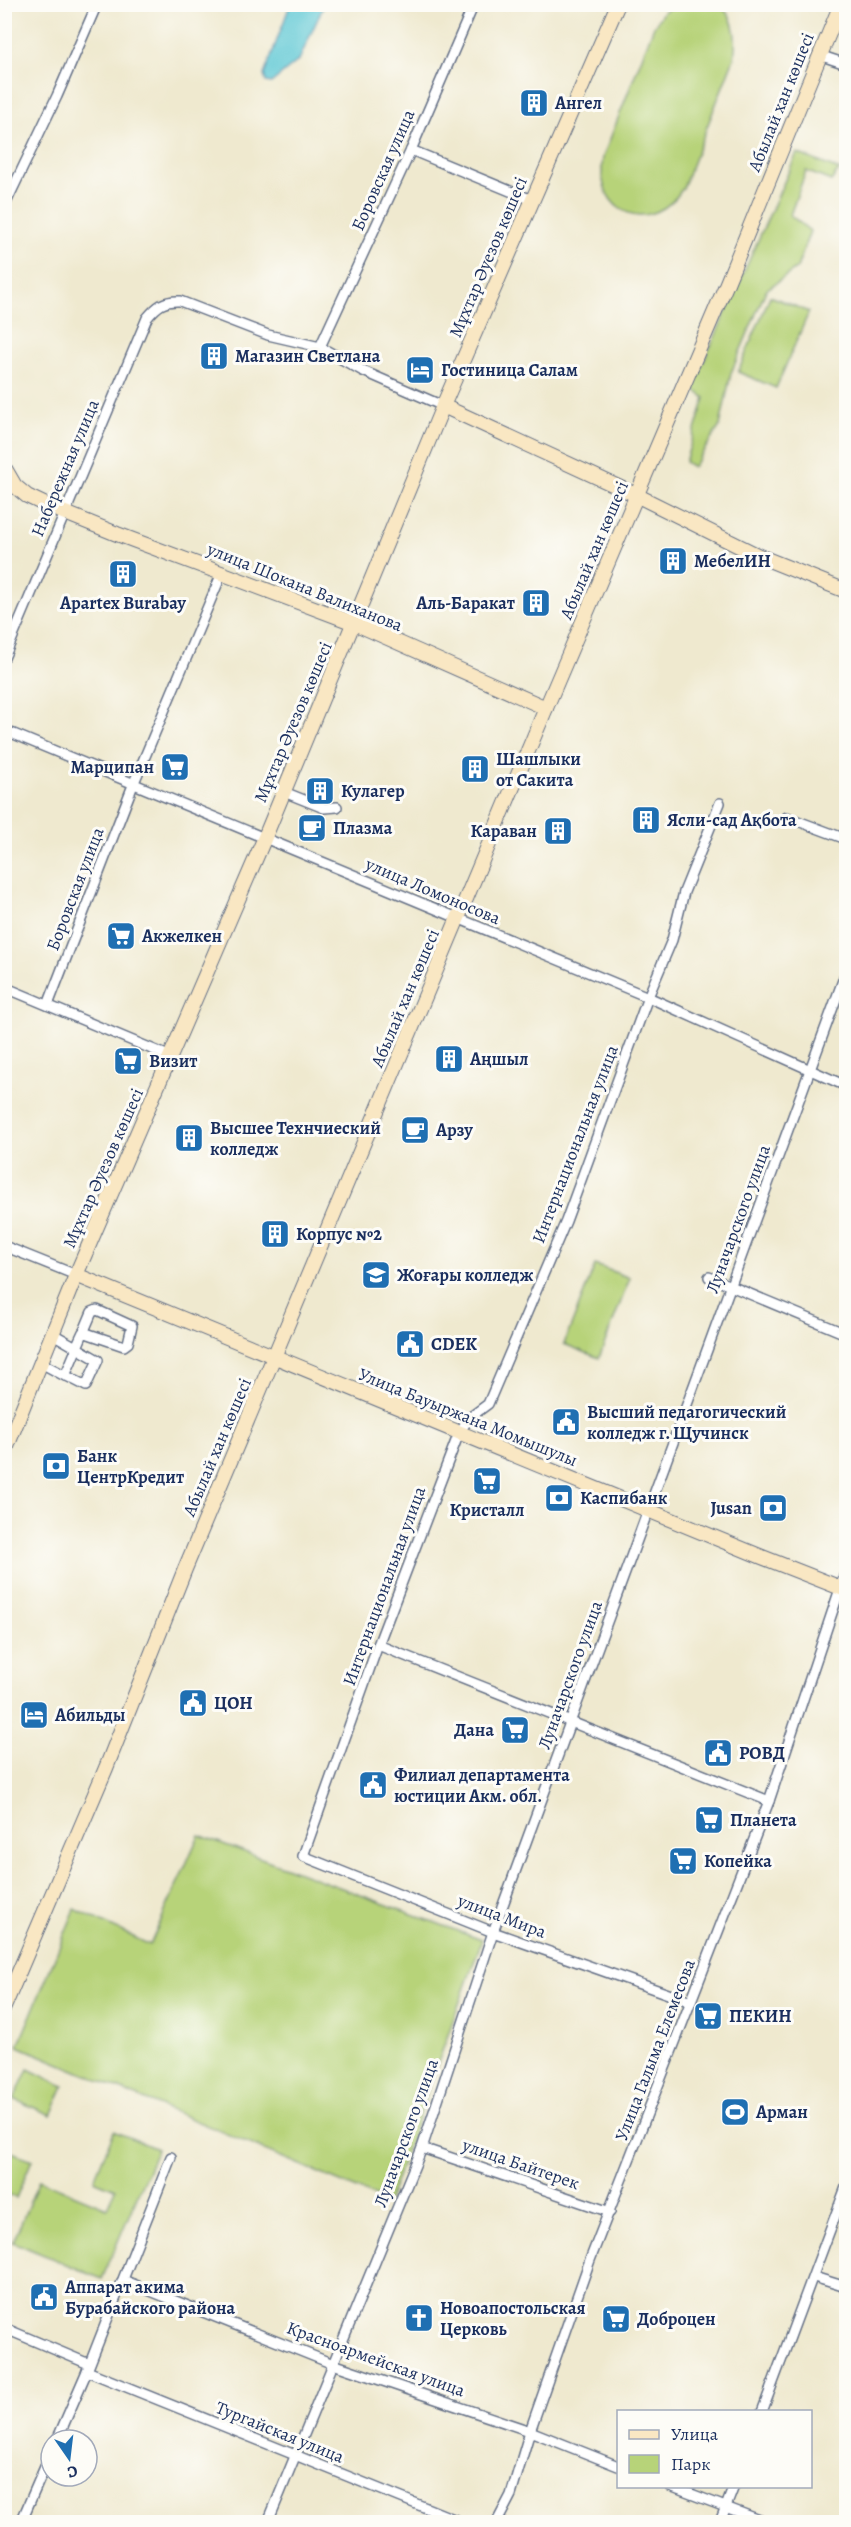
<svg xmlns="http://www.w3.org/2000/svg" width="851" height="2527" font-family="Alegreya,serif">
<rect width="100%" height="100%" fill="#fdfcf7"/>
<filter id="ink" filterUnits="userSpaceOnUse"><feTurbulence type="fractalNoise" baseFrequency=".0167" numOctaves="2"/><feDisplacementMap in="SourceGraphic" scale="12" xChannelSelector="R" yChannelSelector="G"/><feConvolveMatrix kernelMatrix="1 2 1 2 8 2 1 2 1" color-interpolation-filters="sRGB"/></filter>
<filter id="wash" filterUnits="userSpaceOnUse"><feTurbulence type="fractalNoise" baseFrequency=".008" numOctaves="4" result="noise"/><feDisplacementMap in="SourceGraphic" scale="24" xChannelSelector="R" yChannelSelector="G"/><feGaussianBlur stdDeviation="1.35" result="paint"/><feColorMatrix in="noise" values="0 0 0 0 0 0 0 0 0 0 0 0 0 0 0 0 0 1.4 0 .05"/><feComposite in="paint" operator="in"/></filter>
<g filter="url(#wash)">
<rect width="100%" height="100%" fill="#efe9cf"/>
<g fill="#b7d379" stroke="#69816c" stroke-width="1.5">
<path d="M674,5c12,-1 28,-3 39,-1 23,6 24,35 21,54l-51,130c-31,49 -90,27 -80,-31l51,-131 9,-14z"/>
<polygon points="797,153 839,170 831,181 806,171 790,215 810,231 797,268 766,290 731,373 720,426 693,467 685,462 705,398 692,388"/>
<polygon points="770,296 809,312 776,388 738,372"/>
<polygon points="595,1265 630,1278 599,1358 564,1344"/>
<polygon points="199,1835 482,1940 388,2202 18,2046 75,1909 150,1945"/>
<polygon points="28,2069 64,2086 51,2115 14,2099"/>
<polygon points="114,2131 157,2149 102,2279 13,2242 39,2180 107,2208 115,2189 94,2180"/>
<polygon points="4,2149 32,2160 16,2198 5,2193"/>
</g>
<polygon fill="#5bc7d4" stroke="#3b7b99" stroke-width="1.5" points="290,5 324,5 299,60 271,83 266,82 264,75"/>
</g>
<g filter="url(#ink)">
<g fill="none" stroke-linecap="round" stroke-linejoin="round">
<g stroke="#657086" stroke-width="12">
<g id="street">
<polyline points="819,55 846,64"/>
<polyline points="411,150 532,200"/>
<polyline points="4,207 57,96 97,4"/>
<polyline points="320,347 411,150 474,4"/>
<path d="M4,658l143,-340c10,-12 17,-18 33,-17l88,34 52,12 43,24 80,35"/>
<polyline points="4,730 648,997 846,1086"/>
<polyline points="284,792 324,808 337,807"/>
<polyline points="787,817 846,839"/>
<polyline points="4,987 171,1057"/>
<polyline points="48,1005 133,785 222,573"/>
<polyline points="4,1246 76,1275"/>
<polyline points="709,1277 846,1334"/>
<path d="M53,1334l23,13 7,-15 41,14 4,-3 4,-17 -35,-16 -5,2 -27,64 -24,-13c15,8 30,15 45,23l12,-26 -45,-26"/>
<polyline points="378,1645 769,1801"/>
<polyline points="691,2002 493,1932 303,1856 378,1645 459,1433 469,1418 488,1404 566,1221 648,997 672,940 684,892 720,803"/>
<polyline points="422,2148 610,2212"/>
<polyline points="814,2277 846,2287"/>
<polyline points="123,2280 333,2364 530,2431 618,2466"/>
<polyline points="4,2328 89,2364"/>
<polyline points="87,2371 461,2522"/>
<polyline points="762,2412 846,2187"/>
<polyline points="57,2440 87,2371 171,2157"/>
<polyline points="670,2486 765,2522"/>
<polyline points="21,2522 51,2453"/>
<polyline points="268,2522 422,2148 493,1932 846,972"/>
<polyline points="497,2522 511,2495 530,2431 590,2260 769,1801 846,1571"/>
<polyline points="720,2522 734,2486"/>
</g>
</g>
<g stroke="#657086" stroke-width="16">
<g id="secondary">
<polyline points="443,406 638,496 759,556 846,591"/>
<polyline points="4,467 15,486 27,496 48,506 117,534 354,623 546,708"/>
<polyline points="76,1275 762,1557 846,1590"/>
<polyline points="4,1454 76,1275 265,837 443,406 618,4"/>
<polyline points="4,2007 106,1768 185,1569 546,708 727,283 841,4"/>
</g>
</g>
<use href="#street" stroke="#fff" stroke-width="9"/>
<use href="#secondary" stroke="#f9e7c3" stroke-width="14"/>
</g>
</g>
<defs>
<g id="building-square" transform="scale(1.5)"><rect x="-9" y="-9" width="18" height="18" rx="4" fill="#1f6fb2" stroke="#fdfcf7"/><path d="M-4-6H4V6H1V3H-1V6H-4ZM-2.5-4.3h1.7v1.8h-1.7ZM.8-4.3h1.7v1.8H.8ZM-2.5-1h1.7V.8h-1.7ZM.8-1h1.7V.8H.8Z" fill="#fff"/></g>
<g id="hotel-square" transform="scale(1.5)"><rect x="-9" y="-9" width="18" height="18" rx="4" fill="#1f6fb2" stroke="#fdfcf7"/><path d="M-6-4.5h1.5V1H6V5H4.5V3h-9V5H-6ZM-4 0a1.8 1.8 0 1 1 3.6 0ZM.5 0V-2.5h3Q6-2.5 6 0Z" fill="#fff"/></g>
<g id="supermarket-square" transform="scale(1.5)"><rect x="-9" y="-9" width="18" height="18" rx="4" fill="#1f6fb2" stroke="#fdfcf7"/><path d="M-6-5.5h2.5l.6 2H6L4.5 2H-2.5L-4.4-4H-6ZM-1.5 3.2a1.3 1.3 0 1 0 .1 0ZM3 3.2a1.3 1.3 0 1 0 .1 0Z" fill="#fff"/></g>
<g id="cafe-square" transform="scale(1.5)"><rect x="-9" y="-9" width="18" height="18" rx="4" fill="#1f6fb2" stroke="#fdfcf7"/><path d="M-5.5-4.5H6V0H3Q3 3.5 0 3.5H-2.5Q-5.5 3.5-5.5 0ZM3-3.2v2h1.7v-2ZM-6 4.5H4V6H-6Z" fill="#fff"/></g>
<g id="school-square" transform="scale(1.5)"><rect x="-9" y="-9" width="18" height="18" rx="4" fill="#1f6fb2" stroke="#fdfcf7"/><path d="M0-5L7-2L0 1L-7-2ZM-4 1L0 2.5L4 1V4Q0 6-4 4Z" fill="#fff"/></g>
<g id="civic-square" transform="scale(1.5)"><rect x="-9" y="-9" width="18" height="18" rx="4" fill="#1f6fb2" stroke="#fdfcf7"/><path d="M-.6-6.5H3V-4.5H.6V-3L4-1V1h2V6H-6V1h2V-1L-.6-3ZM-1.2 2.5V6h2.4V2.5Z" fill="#fff"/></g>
<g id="bank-square" transform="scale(1.5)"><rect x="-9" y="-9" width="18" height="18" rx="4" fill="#1f6fb2" stroke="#fdfcf7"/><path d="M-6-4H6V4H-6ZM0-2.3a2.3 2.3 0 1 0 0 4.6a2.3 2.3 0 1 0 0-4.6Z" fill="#fff"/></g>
<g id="stadium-square" transform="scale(1.5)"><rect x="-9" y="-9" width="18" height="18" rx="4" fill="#1f6fb2" stroke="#fdfcf7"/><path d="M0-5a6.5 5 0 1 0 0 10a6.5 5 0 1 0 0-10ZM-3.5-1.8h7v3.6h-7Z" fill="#fff"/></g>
<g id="church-square" transform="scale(1.5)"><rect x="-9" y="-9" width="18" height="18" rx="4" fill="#1f6fb2" stroke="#fdfcf7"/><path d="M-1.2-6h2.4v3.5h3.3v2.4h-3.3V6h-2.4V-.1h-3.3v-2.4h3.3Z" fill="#fff"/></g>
</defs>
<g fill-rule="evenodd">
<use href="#building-square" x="534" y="103"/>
<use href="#building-square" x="214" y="356"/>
<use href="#hotel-square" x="420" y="370"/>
<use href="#building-square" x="673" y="561"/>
<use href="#building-square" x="123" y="574"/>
<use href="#building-square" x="536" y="603"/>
<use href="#supermarket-square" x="175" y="767"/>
<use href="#building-square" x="475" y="769"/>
<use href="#building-square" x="320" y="791"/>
<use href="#building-square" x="646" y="820"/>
<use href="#cafe-square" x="312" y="828"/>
<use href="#building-square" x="558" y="831"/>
<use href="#supermarket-square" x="121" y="936"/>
<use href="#building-square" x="449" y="1059"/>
<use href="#supermarket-square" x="128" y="1061"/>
<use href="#cafe-square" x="415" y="1130"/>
<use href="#building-square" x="189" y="1138"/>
<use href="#building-square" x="275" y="1234"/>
<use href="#school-square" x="376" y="1275"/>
<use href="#civic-square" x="410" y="1344"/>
<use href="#civic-square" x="566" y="1422"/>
<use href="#bank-square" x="56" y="1466"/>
<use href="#supermarket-square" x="487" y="1481"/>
<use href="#bank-square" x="559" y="1498"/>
<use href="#bank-square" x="773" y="1508"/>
<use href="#civic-square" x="193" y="1703"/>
<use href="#hotel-square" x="34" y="1715"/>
<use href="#supermarket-square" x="515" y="1730"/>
<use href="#civic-square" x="718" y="1753"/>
<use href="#civic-square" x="373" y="1785"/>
<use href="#supermarket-square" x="709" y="1820"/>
<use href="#supermarket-square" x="683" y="1861"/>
<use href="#supermarket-square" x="708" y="2016"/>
<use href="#stadium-square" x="735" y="2112"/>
<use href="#civic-square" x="44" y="2297"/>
<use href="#church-square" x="419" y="2318"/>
<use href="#supermarket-square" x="616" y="2319"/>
</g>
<g text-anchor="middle" stroke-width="6" stroke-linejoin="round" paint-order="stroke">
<g font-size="18" fill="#1b2f5e" stroke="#fdfcf7">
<text transform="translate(781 102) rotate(-68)" y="6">Абылай хан көшесі</text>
<text transform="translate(383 170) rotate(-66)" y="6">Боровская улица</text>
<text transform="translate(488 257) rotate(-67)" y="6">Мұхтар Әуезов көшесі</text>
<text transform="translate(65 468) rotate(-67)" y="6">Набережная улица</text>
<text transform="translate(594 550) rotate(-67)" y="6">Абылай хан көшесі</text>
<text transform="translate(305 587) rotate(22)" y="6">улица Шокана Валиханова</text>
<text transform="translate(293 722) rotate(-67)" y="6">Мұхтар Әуезов көшесі</text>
<text transform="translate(75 889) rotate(-69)" y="6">Боровская улица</text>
<text transform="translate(433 891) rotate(23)" y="6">улица Ломоносова</text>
<text transform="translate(405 998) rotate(-67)" y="6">Абылай хан көшесі</text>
<text transform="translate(575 1144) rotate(-69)" y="6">Интернациональная улица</text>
<text transform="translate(103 1168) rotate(-66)" y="6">Мұхтар Әуезов көшесі</text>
<text transform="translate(738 1219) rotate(-70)" y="6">Луначарского улица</text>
<text transform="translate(468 1417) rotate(22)" y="6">Улица Бауыржана Момышулы</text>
<text transform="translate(217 1447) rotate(-67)" y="6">Абылай хан көшесі</text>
<text transform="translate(384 1586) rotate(-70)" y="6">Интернациональная улица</text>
<text transform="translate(570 1675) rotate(-70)" y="6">Луначарского улица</text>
<text transform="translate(502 1916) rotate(21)" y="6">улица Мира</text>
<text transform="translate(655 2050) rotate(-69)" y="6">Улица Галыма Елемесова</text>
<text transform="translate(406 2133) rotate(-70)" y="6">Луначарского улица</text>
<text transform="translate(521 2164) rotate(19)" y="6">улица Байтерек</text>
<text transform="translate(376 2359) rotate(20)" y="6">Красноармейская улица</text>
<text transform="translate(280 2432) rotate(22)" y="6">Тургайская улица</text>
</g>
<g font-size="18" font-weight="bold" fill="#1b2f5e" stroke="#fdfcf7" text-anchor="start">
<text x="555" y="109">Ангел</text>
<text x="235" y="362">Магазин Светлана</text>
<text x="441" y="376">Гостиница Салам</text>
<text x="694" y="567">МебелИН</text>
<text x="123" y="609" text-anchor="middle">Apartex Burabay</text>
<text x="515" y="609" text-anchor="end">Аль-Баракат</text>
<text x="496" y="765">Шашлыки<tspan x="496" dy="21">от Сакита</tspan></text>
<text x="154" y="773" text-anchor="end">Марципан</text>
<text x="341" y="797">Кулагер</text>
<text x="667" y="826">Ясли-сад Ақбота</text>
<text x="333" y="834">Плазма</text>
<text x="537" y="837" text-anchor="end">Караван</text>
<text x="142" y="942">Акжелкен</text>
<text x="470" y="1065">Аңшыл</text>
<text x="149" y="1067">Визит</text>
<text x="210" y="1134">Высшее Технчиеский<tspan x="210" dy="21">колледж</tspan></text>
<text x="436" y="1136">Арзу</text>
<text x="296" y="1240">Корпус №2</text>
<text x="397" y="1281">Жоғары колледж</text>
<text x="431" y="1350">CDEK</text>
<text x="587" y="1418">Высший педагогический<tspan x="587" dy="21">колледж г. Щучинск</tspan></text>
<text x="77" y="1462">Банк<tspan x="77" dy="21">ЦентрКредит</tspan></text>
<text x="580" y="1504">Каспибанк</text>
<text x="752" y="1514" text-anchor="end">Jusan</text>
<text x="487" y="1516" text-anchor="middle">Кристалл</text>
<text x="214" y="1709">ЦОН</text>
<text x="55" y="1721">Абильды</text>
<text x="494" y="1736" text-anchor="end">Дана</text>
<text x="739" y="1759">РОВД</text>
<text x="394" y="1781">Филиал департамента<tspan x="394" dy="21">юстиции Акм. обл.</tspan></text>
<text x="730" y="1826">Планета</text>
<text x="704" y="1867">Копейка</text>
<text x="729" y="2022">ПЕКИН</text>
<text x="756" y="2118">Арман</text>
<text x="65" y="2293">Аппарат акима<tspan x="65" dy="21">Бурабайского района</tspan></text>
<text x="440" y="2314">Новоапостольская<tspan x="440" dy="21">Церковь</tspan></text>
<text x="637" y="2325">Доброцен</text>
</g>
</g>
<rect width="851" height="2527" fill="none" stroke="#fdfcf7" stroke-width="24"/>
<rect x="617" y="2410" width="195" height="78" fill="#fdfcf7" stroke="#a3aaba" stroke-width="1.5"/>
<rect x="629" y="2430" width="30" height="9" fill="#f9e7c3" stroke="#a3aaba" stroke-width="1.5"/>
<text x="671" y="2440" font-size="18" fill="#1b2f5e">Улица</text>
<rect x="629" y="2455" width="30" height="18" fill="#b7d379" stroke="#a3aaba" stroke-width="1.5"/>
<text x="671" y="2470" font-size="18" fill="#1b2f5e">Парк</text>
<g transform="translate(69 2458) rotate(166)"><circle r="28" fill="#fdfcf7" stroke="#a3aaba" stroke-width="1.5"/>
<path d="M0-4.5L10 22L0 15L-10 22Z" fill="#1f6fb2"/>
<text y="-9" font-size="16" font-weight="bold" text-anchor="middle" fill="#1b2f5e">С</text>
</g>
</svg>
